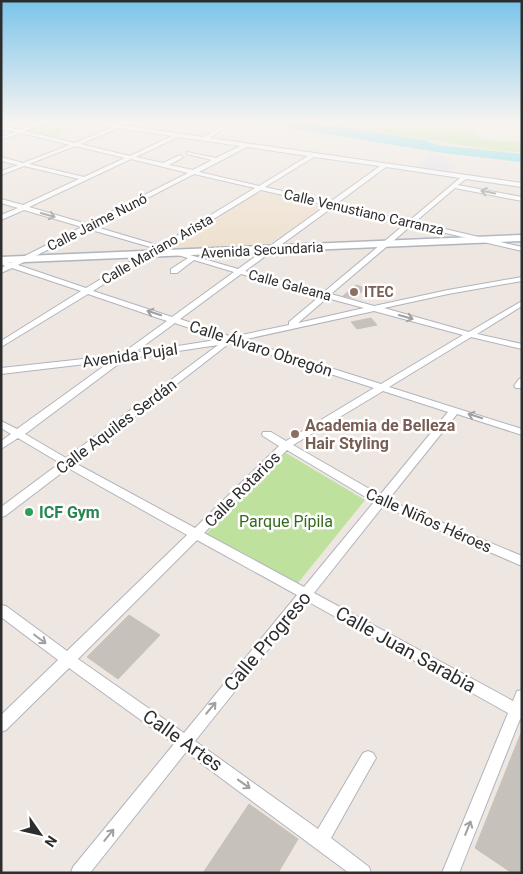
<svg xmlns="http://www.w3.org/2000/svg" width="523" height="874" font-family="Roboto,sans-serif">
<rect width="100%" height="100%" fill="#eee6e0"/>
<polygon fill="#e1e0e7" points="428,154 451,158 448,164 457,166 451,172 420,168"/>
<polygon fill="#eee1d0" points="261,191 323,206 265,247 170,250 170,245"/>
<g fill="#bee29e">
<polygon points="50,121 79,123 54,137 26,131"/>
<polygon points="311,121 463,121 480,139 522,142 522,152 498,151"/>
<polygon points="286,453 365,500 298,583 206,534"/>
</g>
<polygon fill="#77dcec" points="246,121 306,121 424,140 438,145 522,154 522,162 443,153"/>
<g fill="#c7c1bb" stroke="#c9c1b9">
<polygon points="356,285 366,288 354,298 343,296"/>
<polygon points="371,318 377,325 357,329 351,322"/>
<polygon points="129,615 160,635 118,679 87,657"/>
<polygon points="521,733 522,873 512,873 475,848"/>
<polygon points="249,804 298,839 278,873 203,873"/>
</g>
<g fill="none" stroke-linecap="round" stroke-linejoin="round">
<g stroke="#b0b4bd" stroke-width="2">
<g id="minor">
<path d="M41,121h8l-24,10 50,12 39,-16 -36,-6h15l111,16 21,-13 2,2 -17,12 312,45v4l-56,-8 -8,6 64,12v4l-67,-13 -40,34 107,25v4l-110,-26 -81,69 43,12 74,-16 74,-13v4l-74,13 -64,14 85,24 53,-31v5l-45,28 45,10v5l-51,-12 -82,50 133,42v6l-65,-21 -69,86 134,56v10l-139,-60 -69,87 199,108 4,-10 5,-1v30l-2,-1 -61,154h-17l66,-160 -201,-112 -112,140 123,88 45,-76 5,-2 5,2 3,5 -3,5 -42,75 38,29 2,6h-22l-163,-121 -96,121h-19l2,-6 101,-123 -105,-76 -63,62 -5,2v-17l57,-55 -57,-43v-12l5,1 61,45 120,-116 -119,-67 -63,48 -4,1v-10l59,-44 -42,-25 -17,11v-8l10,-7 -10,-6v-7l16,8 94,-68 -110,13v-6l119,-13 47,-34 -79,-27 -87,53v-6l80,-50 -69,-23 -11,5v-5l4,-2 -4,-2v-4l10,3 71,-36 -58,-17 -23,10v-5l17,-7 -17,-5v-4l22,6 56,-26 -55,-13 -23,9v-4l17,-6 -17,-4v-4l22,6 47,-18 -49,-12 -20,7v-3l14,-5 -14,-3v-3l19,4zM119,128l53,8 -42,20 -50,-12zM178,137l62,9 -24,12 -29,-6v2l25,6 -19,10 -24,-5 13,-7 1,-1 -3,-2 -17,8 -27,-6zM75,146l50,12 -41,19 -55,-13zM247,147l61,9 -49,30 -60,-14zM314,157l66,9 -50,36 -65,-15zM131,159l57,14 -101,51 -58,-17zM386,167l74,11 -51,43 -73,-17zM194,174l61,14 -95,58 -67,-20zM261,190l66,15 -89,64 -72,-21zM333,207l72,17 -81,68 -79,-21zM88,229l66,19 -8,4 -60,36 -68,-23zM161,250l27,8 -17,11v4h6l17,-13 40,12 -62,45 -79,-26 57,-37zM241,274l79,22 -31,26v3l-57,12 -52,-18zM327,298l37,10 -66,15zM374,311l89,24 -82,49 -139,-44zM175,323l47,16 -88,14zM231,342l143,46 -88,53 -15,-9h-8l-1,2 1,2 16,10 -84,82 -120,-65zM218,345l-152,113 -41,-24 100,-75zM383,391l65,21 -68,83 -87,-50zM287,450l87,52 -70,85 -100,-54zM197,540l100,55 -113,138 -106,-74z"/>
<polygon points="522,378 522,388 516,388 514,386 519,379"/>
</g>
</g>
<g stroke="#b0b4bd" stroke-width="3">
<polygon id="tertiary" points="522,235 522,241 1,263 1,257"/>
</g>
<use href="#minor" fill="#fff" fill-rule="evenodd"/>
<use href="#tertiary" fill="#fff" fill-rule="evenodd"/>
</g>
<defs><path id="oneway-shaft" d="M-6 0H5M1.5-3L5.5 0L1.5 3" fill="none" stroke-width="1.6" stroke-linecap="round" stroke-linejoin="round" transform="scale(1.25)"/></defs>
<g stroke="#a0a0a0">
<use href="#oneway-shaft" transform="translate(488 192) rotate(-169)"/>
<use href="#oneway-shaft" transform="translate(48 215) rotate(16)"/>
<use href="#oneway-shaft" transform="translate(154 313) rotate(-162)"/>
<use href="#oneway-shaft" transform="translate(406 317) rotate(16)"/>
<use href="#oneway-shaft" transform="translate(475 416) rotate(-162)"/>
<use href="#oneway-shaft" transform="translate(40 639) rotate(37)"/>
<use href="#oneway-shaft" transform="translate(211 708) rotate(-50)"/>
<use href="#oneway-shaft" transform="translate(244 784) rotate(36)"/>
<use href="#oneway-shaft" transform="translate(468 828) rotate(-68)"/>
<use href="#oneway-shaft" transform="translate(109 835) rotate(-51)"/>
</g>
<linearGradient id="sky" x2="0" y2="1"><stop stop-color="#7bc4ea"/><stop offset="0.5" stop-color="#f7f4f1"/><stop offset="1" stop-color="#f7f4f1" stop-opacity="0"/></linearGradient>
<rect width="523" height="244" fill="url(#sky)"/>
<g fill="#8d6e63" stroke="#fff" stroke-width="2">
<circle cx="354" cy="292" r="5"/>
<circle cx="295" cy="434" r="5"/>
</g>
<circle fill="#2e9e5b" stroke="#fff" stroke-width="2" cx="29" cy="512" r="5"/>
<g text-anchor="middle" stroke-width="5" stroke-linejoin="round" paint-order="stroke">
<g font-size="14" fill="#2d2d2d" stroke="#fff">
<text transform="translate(364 212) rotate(13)" y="5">Calle Venustiano Carranza</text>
<text transform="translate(97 222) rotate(-27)" y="5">Calle Jaime Nunó</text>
<text transform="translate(157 249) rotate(-30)" y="5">Calle Mariano Arista</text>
<text transform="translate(262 250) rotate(-3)" y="5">Avenida Secundaria</text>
<text transform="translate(290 285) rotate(15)" y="5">Calle Galeana</text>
</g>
<g font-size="14" font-weight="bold" fill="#785e54" stroke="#fff" text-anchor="start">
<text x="364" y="297">ITEC</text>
</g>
<g font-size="16" fill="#2d2d2d" stroke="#fff">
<text transform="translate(261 348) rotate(18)" y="6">Calle Álvaro Obregón</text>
<text transform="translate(130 355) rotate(-8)" y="6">Avenida Pujal</text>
<text transform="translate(116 426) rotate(-37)" y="6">Calle Aquiles Serdán</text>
<text transform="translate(242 489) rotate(-45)" y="6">Calle Rotarios</text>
<text transform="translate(429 520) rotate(24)" y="6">Calle Niños Héroes</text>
</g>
<g font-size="16" font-weight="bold" fill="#785e54" stroke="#fff" text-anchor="start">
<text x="305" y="431">Academia de Belleza<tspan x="305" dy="18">Hair Styling</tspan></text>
</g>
<g font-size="16" font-weight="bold" fill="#27864d" stroke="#fff" text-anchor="start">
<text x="39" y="518">ICF Gym</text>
</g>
<g font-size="16" fill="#37691d" stroke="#fff">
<text x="286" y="527">Parque Pípila</text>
</g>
<g font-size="19" fill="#2d2d2d" stroke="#fff">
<text transform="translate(267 641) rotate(-50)" y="7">Calle Progreso</text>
<text transform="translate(406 649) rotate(29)" y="7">Calle Juan Sarabia</text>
<text transform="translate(183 740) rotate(35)" y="7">Calle Artes</text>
</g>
</g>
<rect width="523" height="874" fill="none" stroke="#2d2d2d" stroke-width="5"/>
<g transform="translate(40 834) rotate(124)" stroke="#ffffff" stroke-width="4" paint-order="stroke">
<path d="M0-4L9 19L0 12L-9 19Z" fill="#2d2d2d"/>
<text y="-8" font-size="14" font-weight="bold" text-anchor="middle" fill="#2d2d2d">N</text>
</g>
</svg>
